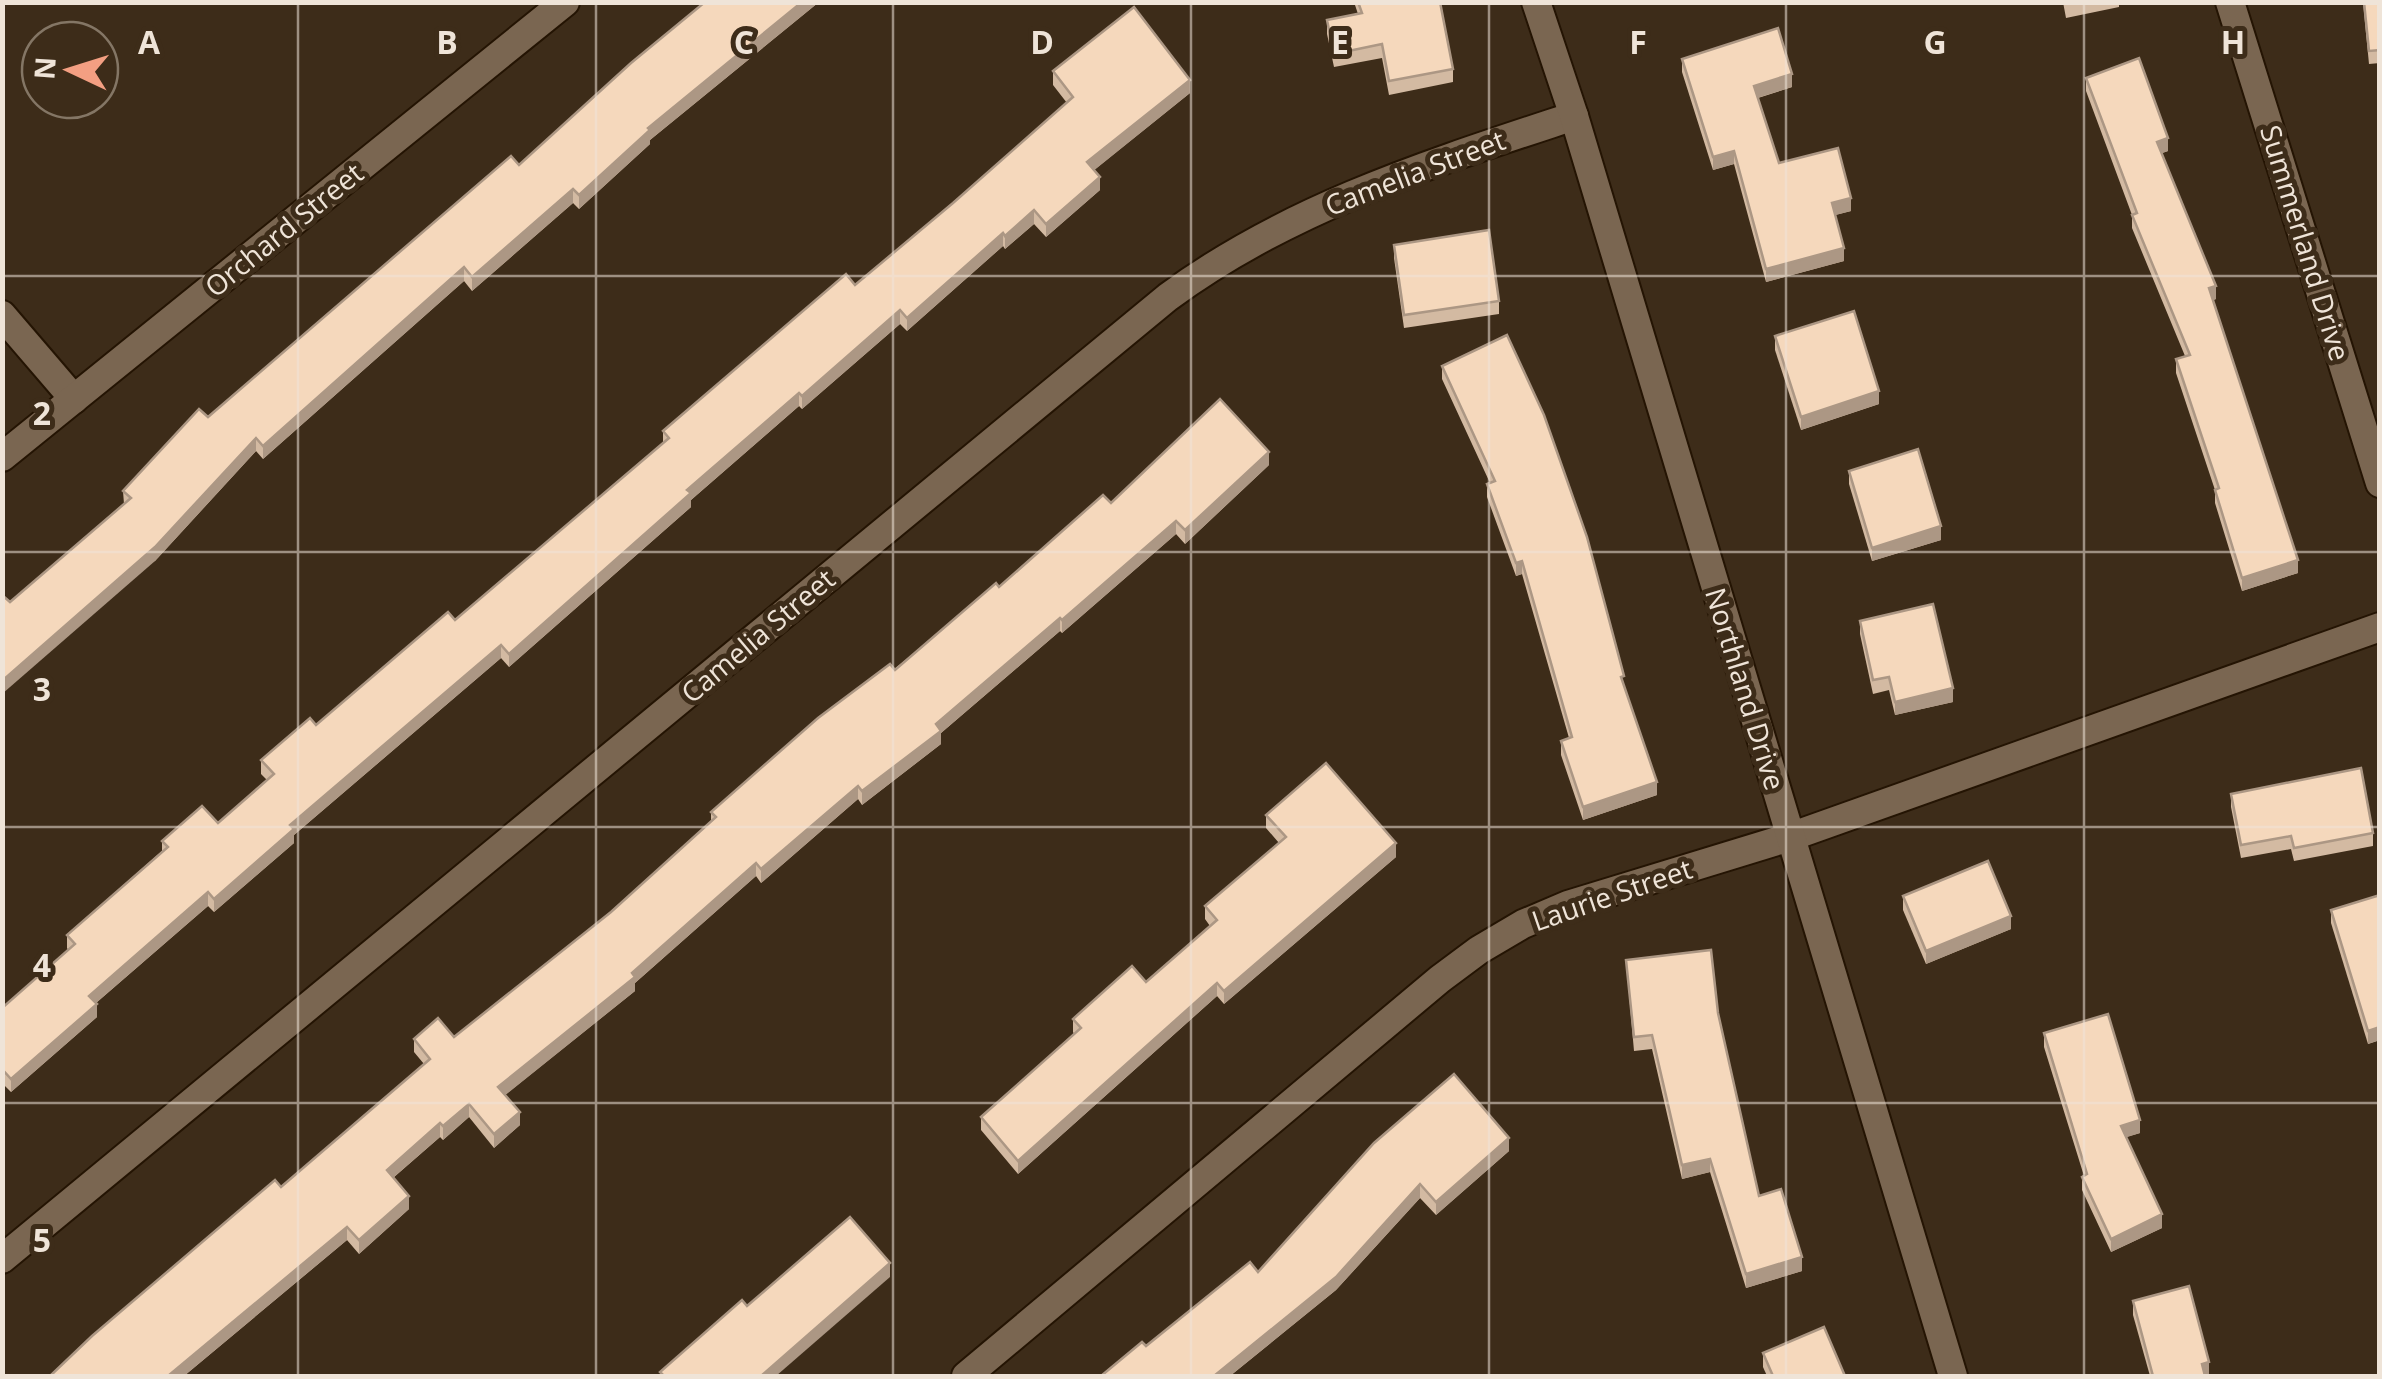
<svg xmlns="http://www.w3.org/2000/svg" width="2382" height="1379" font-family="'Open Sans',sans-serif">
<rect width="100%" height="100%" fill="#3d2c19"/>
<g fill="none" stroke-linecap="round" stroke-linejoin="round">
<g stroke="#241403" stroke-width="32">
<g id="minor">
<polyline points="2230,2 2380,483"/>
<polyline points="2,315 74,399"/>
<polyline points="2,457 565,2"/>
<path d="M2,1259l1166,-962c122,-90 264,-134 406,-181"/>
<polyline points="966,1376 1440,979 1479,950 1523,924 1568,905 1790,837 2380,627"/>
</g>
</g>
<g stroke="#241403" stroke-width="32">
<polyline id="tertiary" points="1536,2 1574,116 1953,1376"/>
</g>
<use href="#minor" stroke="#7a6651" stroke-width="28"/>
<use href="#tertiary" stroke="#7a6651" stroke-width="28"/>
</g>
<g fill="#d3baa2">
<polygon points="705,2 819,2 650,140 650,144 579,209 573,203 472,291 464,281 263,459 256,451 155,561 10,602 124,504 123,491 208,417 519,165"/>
<polygon points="1354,2 1440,2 1453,69 1453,82 1389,95 1382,58 1334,67 1327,34 1327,20 1358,14"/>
<polygon points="2063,2 2119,2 2119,7 2066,18"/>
<polygon points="2363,2 2380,2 2380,63 2369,64"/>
<polygon points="1682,59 1792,87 1758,98 1779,163 1851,211 1835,215 1844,261 1766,282 1734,164 1713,170 1682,72"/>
<polygon points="1053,71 1190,93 1094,170 1100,190 1046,237 1034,224 1005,249 1003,246 907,331 900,324 802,409 799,406 691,500 691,507 509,667 501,658 294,835 294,843 214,912 208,906 96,1003 97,1017 11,1092 2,1083 2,1008 68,950 67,948 67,935 162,851 162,841 218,823 267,780 261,774 261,760 316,725 455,620 663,443 663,431 855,285 953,203 1067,103 1053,85"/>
<polygon points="2086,78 2168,151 2162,153 2216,299 2213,300 2298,573 2242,591 2215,503 2215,490 2176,373 2176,359 2185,356 2132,228 2132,215 2086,91"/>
<polygon points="1394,245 1499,301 1499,314 1404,328 1394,258"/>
<polygon points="1775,336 1879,404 1801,430 1775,350"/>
<polygon points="1442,366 1624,685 1657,795 1583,820 1561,755 1561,741 1569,738 1522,574 1516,576 1487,497 1487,484 1490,483 1442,379"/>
<polygon points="1269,465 1185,544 1176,534 1062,633 1060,631 941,733 941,744 862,805 858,799 761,883 756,876 635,983 635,991 505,1095 520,1125 494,1148 469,1117 443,1140 440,1137 393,1178 409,1209 359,1254 347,1240 184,1376 50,1376 281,1187 424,1064 414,1052 414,1039 454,1037 611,912 711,821 711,812 999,587 1111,503"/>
<polygon points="1849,471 1941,540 1872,561 1849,484"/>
<polygon points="1860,621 1953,702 1895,715 1889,690 1873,694 1860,634"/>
<polygon points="2231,794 2373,833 2373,846 2294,861 2291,849 2241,858 2231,807"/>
<polygon points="1266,815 1396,857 1224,1004 1217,996 1018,1174 981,1130 981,1117 1074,1034 1073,1032 1073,1019 1146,982 1210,926 1205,919 1205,906 1279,843 1266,828"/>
<polygon points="2380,895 2380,1040 2368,1044 2331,923 2331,910"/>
<polygon points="1903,896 2011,929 1926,964 1903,910"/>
<polygon points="1626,960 1718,1013 1759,1196 1802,1271 1746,1288 1710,1172 1682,1179 1652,1049 1634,1051"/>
<polygon points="2044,1033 2140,1133 2126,1137 2162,1228 2111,1252 2082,1190 2082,1177 2084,1176 2044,1047"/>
<polygon points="1374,1143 1509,1151 1436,1215 1420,1198 1336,1290 1230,1376 1101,1376 1258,1272"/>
<polygon points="2133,1301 2209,1376 2150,1376 2133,1315"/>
<polygon points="1763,1353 1845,1376 1767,1376 1763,1367"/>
</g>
<g fill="#ac9784">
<polygon points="802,2 819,2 650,140 650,144 579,209 579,195 648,128"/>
<polygon points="1792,74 1792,87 1754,99 1754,86"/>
<polygon points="1190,80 1190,93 1087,176 1087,162"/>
<polygon points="2168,138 2168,151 2157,155 2157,142"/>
<polygon points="1734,151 1734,164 1713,170 1713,157"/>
<polygon points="1100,177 1100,190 1046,237 1046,224"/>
<polygon points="573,189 573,203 472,291 472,277"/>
<polygon points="1851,198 1851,211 1832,216 1832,203"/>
<polygon points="1034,210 1034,224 1005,249 1005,236"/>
<polygon points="1003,233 1003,246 907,331 907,318"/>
<polygon points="1844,248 1844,261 1766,282 1766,269"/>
<polygon points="464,267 464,281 263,459 263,446"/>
<polygon points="2216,286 2216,299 2209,302 2209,288"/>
<polygon points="900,310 900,324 802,409 802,396"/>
<polygon points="1879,391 1879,404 1801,430 1801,417"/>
<polygon points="799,393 799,406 691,500 691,507 509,667 509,654 687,490"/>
<polygon points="256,438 256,451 155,561 2,694 2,681"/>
<polygon points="1269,452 1269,465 1185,544 1185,530"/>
<polygon points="1176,521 1176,534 1062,633 1062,620"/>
<polygon points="1941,526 1941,540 1872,561 1872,548"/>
<polygon points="2298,560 2298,573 2242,591 2242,578"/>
<polygon points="1522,561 1522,574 1516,576 1516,563"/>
<polygon points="1060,618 1060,631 941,733 941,744 862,805 862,791 936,724"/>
<polygon points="501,645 501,658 294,835 294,843 214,912 214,899 290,825"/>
<polygon points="1953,688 1953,702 1895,715 1895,702"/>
<polygon points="1657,782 1657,795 1583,820 1583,807"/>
<polygon points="858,786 858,799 761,883 761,869"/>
<polygon points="1396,843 1396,857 1224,1004 1224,991"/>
<polygon points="756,863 756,876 635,983 635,991 498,1101 498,1087 632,973"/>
<polygon points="208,892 208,906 89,1009 89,996"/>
<polygon points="2011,916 2011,929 1926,964 1926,951"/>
<polygon points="1217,983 1217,996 1018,1174 1018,1161"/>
<polygon points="97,1004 97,1017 11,1092 11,1079"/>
<polygon points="2380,1027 2380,1040 2368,1044 2368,1031"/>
<polygon points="469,1104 469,1117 443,1140 443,1126"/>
<polygon points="520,1112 520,1125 494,1148 494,1134"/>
<polygon points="2140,1120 2140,1133 2121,1139 2121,1126"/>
<polygon points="440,1123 440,1137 387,1183 387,1170"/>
<polygon points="1509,1138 1509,1151 1436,1215 1436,1202"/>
<polygon points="1710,1159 1710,1172 1682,1179 1682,1165"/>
<polygon points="1420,1184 1420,1198 1336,1290 1230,1376 1214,1376"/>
<polygon points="409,1196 409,1209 359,1254 359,1240"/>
<polygon points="2162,1214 2162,1228 2111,1252 2111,1239"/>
<polygon points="347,1227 347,1240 184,1376 168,1376"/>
<polygon points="1802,1257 1802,1271 1746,1288 1746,1274"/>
<polygon points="890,1263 890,1277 776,1376 761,1376"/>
<polygon points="2209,1362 2209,1376 2202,1376 2202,1364"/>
</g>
<g fill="#f5d8bc" stroke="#ac9784" stroke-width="2.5">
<polygon points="705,2 802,2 648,128 650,130 579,195 573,189 472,277 464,267 263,446 256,438 155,547 2,681 2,595 10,602 131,498 123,491 199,409 208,417 511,156 519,165 631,63"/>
<polygon points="1358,2 1440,2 1453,69 1389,81 1382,44 1334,54 1327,20 1362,13"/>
<polygon points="2364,2 2380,2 2380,50 2369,51"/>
<polygon points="1134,7 1190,80 1087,162 1100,177 1046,224 1034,210 1005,236 1003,233 907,318 900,310 802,396 799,393 687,490 691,493 509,654 501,645 290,825 294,829 214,899 208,892 89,996 97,1004 11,1079 2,1069 2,1008 75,944 67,935 168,847 162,841 202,806 218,823 274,774 261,760 310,718 316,725 448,612 455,620 669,438 663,431 846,274 855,285 953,203 1073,97 1053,71"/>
<polygon points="1778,28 1792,74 1754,86 1779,163 1838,148 1851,198 1832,203 1844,248 1766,269 1734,151 1713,157 1682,59"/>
<polygon points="2139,58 2168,138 2157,142 2216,286 2209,288 2298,560 2242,578 2215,490 2219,488 2176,359 2190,355 2132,215 2137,213 2086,78"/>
<polygon points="1489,230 1499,301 1404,315 1394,245"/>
<polygon points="1854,311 1879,391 1801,417 1775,336"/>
<polygon points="1507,335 1544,415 1587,537 1624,676 1621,677 1657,782 1583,807 1561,741 1572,737 1522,561 1516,563 1487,484 1495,481 1442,366"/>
<polygon points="1220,399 1269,452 1185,530 1176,521 1062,620 1060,618 936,724 941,731 862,791 858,786 761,869 756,863 632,973 635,977 498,1087 520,1112 494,1134 469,1104 443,1126 440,1123 387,1170 409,1196 359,1240 347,1227 168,1376 50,1376 92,1336 275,1180 281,1187 430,1059 414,1039 438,1018 454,1037 611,912 716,817 711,812 818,718 890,664 895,670 996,583 999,587 1103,495 1111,503"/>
<polygon points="1918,449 1941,526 1872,548 1849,471"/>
<polygon points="1933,604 1953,688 1895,702 1889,677 1873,680 1860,621"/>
<polygon points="1326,763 1396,843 1224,991 1217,983 1018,1161 981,1117 1081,1028 1073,1019 1132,966 1146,982 1217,920 1205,906 1286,837 1266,815"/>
<polygon points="2361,768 2373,833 2294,848 2291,836 2241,845 2231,794"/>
<polygon points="1988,861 2011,916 1926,951 1903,896"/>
<polygon points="2380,895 2380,1027 2368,1031 2331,910"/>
<polygon points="1711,950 1718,1013 1759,1196 1781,1189 1802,1257 1746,1274 1710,1159 1682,1165 1652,1035 1634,1037 1626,960"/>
<polygon points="2108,1014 2140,1120 2121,1126 2162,1214 2111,1239 2082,1177 2087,1174 2044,1033"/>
<polygon points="1454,1074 1509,1138 1436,1202 1420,1184 1336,1277 1214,1376 1101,1376 1142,1342 1146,1346 1250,1262 1258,1272 1374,1143"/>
<polygon points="850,1217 890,1263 761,1376 664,1376 660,1372 742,1300 747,1306"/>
<polygon points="2189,1286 2209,1362 2202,1364 2205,1376 2153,1376 2133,1301"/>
<polygon points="1824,1327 1845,1376 1773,1376 1763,1353"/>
</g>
<path fill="none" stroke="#efe4d8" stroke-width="2.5" stroke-opacity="0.55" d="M298,2v1374M596,2v1374M893,2v1374M1191,2v1374M1489,2v1374M1786,2v1374M2084,2v1374M2,276h2378M2,552h2378M2,827h2378M2,1103h2378"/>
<g text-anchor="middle" stroke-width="10" stroke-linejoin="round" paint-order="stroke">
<g font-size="28" fill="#efe4d8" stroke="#3d2c19">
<text transform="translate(1415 173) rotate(-21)" y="10">Camelia Street</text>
<text transform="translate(284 230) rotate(-39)" y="10">Orchard Street</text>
<text transform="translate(2305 243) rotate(73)" y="10">Summerland Drive</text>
<text transform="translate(758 636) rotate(-40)" y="10">Camelia Street</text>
<text transform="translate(1745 689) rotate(73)" y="10">Northland Drive</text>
<text transform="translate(1612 895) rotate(-19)" y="10">Laurie Street</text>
</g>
</g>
<g font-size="32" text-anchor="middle" font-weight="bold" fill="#efe4d8" stroke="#3d2c19" stroke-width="10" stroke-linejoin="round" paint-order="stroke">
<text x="149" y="54">A</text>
<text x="447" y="54">B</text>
<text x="744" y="54">C</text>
<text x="1042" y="54">D</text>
<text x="1340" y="54">E</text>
<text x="1638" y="54">F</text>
<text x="1935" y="54">G</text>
<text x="2233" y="54">H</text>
<text x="42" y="425">2</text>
<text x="42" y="701">3</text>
<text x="42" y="977">4</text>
<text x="42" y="1252">5</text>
</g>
<rect width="2382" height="1379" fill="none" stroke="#efe4d8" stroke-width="10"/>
<g transform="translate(70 70) rotate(274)"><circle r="48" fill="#3d2c19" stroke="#847665" stroke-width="2.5"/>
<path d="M0-8L18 38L0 25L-18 38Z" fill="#f39f82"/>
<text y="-15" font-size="28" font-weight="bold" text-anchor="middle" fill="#efe4d8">N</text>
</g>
</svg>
